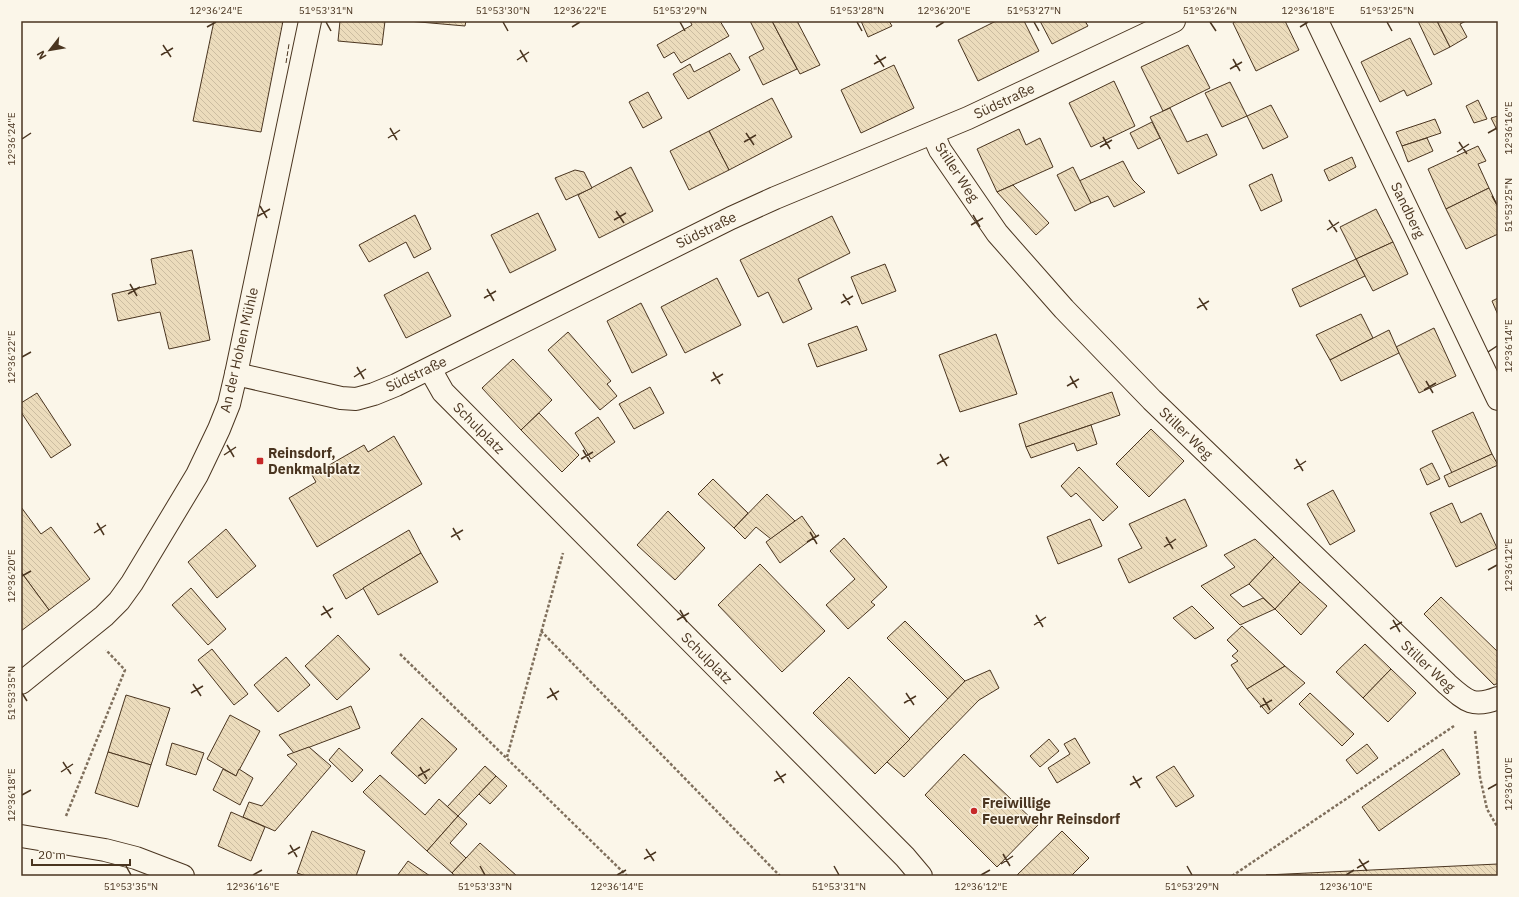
<svg xmlns="http://www.w3.org/2000/svg" width="1519" height="897" font-family="'IBM Plex Sans',sans-serif">
<defs>
<pattern id="building-back-hatch" width="6" height="6" patternUnits="userSpaceOnUse"><rect width="6" height="6" fill="#ecdcbc"/><path d="M-1 5l2 2M0 0l6 6M5-1l2 2" fill="none" stroke="#ccbda1"/></pattern>
</defs>
<rect width="100%" height="100%" fill="#fbf6e9"/>
<g fill="url(#building-back-hatch)" stroke="#4a3520">
<polygon points="214,21 283,21 261,132 193,121"/>
<polygon points="340,21 385,21 382,45 338,41"/>
<polygon points="408,21 466,21 465,26"/>
<polygon points="690,21 720,21 729,36 681,63 674,52 664,58 657,45 692,25"/>
<polygon points="750,21 772,21 797,69 763,85 749,57 764,49"/>
<polygon points="772,21 797,21 820,65 800,74"/>
<polygon points="861,21 889,21 892,26 868,37"/>
<polygon points="996,21 1024,21 1039,51 978,81 958,40"/>
<polygon points="1040,21 1085,21 1088,26 1052,44"/>
<polygon points="1236,21 1285,21 1299,50 1256,71 1233,23"/>
<polygon points="1418,21 1437,21 1450,47 1434,55"/>
<polygon points="1437,21 1466,21 1460,24 1467,37 1450,47"/>
<polygon points="1410,38 1432,84 1407,96 1404,90 1380,102 1361,62"/>
<polygon points="1188,45 1210,88 1163,111 1141,67"/>
<polygon points="730,53 740,70 688,99 673,74 690,64 694,72"/>
<polygon points="894,65 914,108 861,133 841,90"/>
<polygon points="1114,81 1135,126 1091,147 1069,103"/>
<polygon points="1230,82 1247,116 1222,127 1205,93"/>
<polygon points="648,92 662,118 643,128 629,102"/>
<polygon points="772,98 792,137 729,170 709,131"/>
<polygon points="1478,100 1487,119 1474,123 1466,106"/>
<polygon points="1271,105 1288,137 1263,149 1247,116"/>
<polygon points="1170,108 1187,142 1207,134 1217,155 1178,174 1150,117"/>
<polygon points="1498,116 1498,132 1491,118"/>
<polygon points="1435,119 1441,133 1402,146 1396,132"/>
<polygon points="1152,122 1160,138 1138,149 1130,133"/>
<polygon points="1019,129 1026,145 1040,138 1053,167 997,192 977,149"/>
<polygon points="709,131 729,170 689,190 670,151"/>
<polygon points="1427,138 1433,151 1408,162 1402,146"/>
<polygon points="1478,146 1486,161 1478,164 1489,188 1446,209 1428,169"/>
<polygon points="1352,157 1356,167 1329,181 1324,170"/>
<polygon points="1123,161 1133,180 1145,192 1114,207 1108,196 1091,203 1079,181"/>
<polygon points="631,167 653,211 599,238 578,195"/>
<polygon points="1073,167 1091,203 1075,211 1057,175"/>
<polygon points="575,170 584,172 592,188 566,200 555,178"/>
<polygon points="1272,174 1282,201 1261,211 1249,185"/>
<polygon points="1013,185 1049,223 1036,235 997,192"/>
<polygon points="1489,188 1498,207 1498,234 1466,249 1446,209"/>
<polygon points="1376,209 1393,242 1356,259 1340,227"/>
<polygon points="538,213 556,250 510,273 491,235"/>
<polygon points="415,215 431,249 414,258 406,242 369,262 359,245"/>
<polygon points="832,216 850,253 798,279 812,309 783,323 768,292 758,297 740,260"/>
<polygon points="1393,242 1408,274 1373,291 1356,259"/>
<polygon points="192,250 210,340 169,349 160,312 118,321 112,294 156,284 151,259"/>
<polygon points="1356,259 1365,276 1300,307 1292,289"/>
<polygon points="885,264 896,291 862,304 851,277"/>
<polygon points="428,272 451,316 406,338 384,295"/>
<polygon points="717,278 741,325 685,353 661,307"/>
<polygon points="1498,298 1498,315 1492,301"/>
<polygon points="641,303 667,355 632,373 607,321"/>
<polygon points="1361,314 1373,338 1330,360 1316,335"/>
<polygon points="857,326 867,350 817,367 808,344"/>
<polygon points="1434,328 1456,376 1419,393 1396,347"/>
<polygon points="1389,330 1399,353 1341,381 1330,360"/>
<polygon points="568,332 611,381 607,384 617,396 600,410 548,350"/>
<polygon points="996,334 1017,394 960,412 939,355"/>
<polygon points="513,359 552,400 521,430 482,388"/>
<polygon points="650,387 664,413 634,429 619,404"/>
<polygon points="1112,392 1120,415 1026,447 1019,424"/>
<polygon points="37,393 71,445 51,458 21,412 21,403"/>
<polygon points="1473,412 1492,454 1452,473 1432,431"/>
<polygon points="539,413 579,455 562,472 521,430"/>
<polygon points="598,417 615,442 591,459 575,433"/>
<polygon points="1091,425 1097,444 1077,451 1074,443 1031,458 1026,447"/>
<polygon points="1151,429 1184,461 1149,497 1116,464"/>
<polygon points="394,436 422,484 317,547 289,498 316,482 312,475 364,445 368,452"/>
<polygon points="1492,454 1498,465 1449,487 1444,476"/>
<polygon points="1432,463 1440,479 1427,485 1420,469"/>
<polygon points="1079,467 1118,507 1103,521 1076,493 1071,497 1061,486"/>
<polygon points="713,479 748,513 734,528 698,494"/>
<polygon points="1333,490 1355,531 1330,545 1307,504"/>
<polygon points="767,494 795,521 771,539 756,527 745,539 734,528"/>
<polygon points="1185,499 1207,546 1129,583 1118,559 1142,548 1129,524"/>
<polygon points="1452,503 1461,523 1481,513 1497,548 1456,567 1430,513"/>
<polygon points="21,507 41,534 51,527 90,579 49,610 21,572"/>
<polygon points="668,511 705,548 675,580 637,545"/>
<polygon points="802,516 816,536 780,563 766,542"/>
<polygon points="1090,519 1102,546 1058,564 1047,537"/>
<polygon points="226,529 256,566 217,598 188,562"/>
<polygon points="409,530 421,553 346,599 333,575"/>
<polygon points="844,538 887,587 871,602 875,605 848,629 826,605 855,579 830,551"/>
<polygon points="1255,539 1274,557 1249,584 1230,595 1243,607 1263,598 1275,609 1240,625 1201,586 1235,567 1224,555"/>
<polygon points="421,553 438,582 378,615 363,588"/>
<polygon points="1274,557 1300,582 1275,609 1249,584"/>
<polygon points="760,564 825,631 782,672 718,605"/>
<polygon points="21,572 49,610 21,631"/>
<polygon points="1300,582 1327,606 1301,635 1275,609"/>
<polygon points="191,588 226,629 208,645 172,605"/>
<polygon points="1441,597 1498,652 1498,683 1494,685 1424,614"/>
<polygon points="1192,606 1214,628 1195,639 1173,618"/>
<polygon points="905,621 965,681 948,699 887,638"/>
<polygon points="1242,626 1285,666 1247,689 1231,665 1238,661 1232,656 1238,651 1227,640"/>
<polygon points="338,635 370,669 337,700 305,666"/>
<polygon points="1365,644 1391,669 1363,698 1336,672"/>
<polygon points="212,649 248,694 234,705 198,660"/>
<polygon points="286,657 310,685 278,712 254,685"/>
<polygon points="1285,666 1305,683 1268,714 1247,689"/>
<polygon points="1391,669 1416,693 1388,722 1363,698"/>
<polygon points="990,670 999,688 979,700 904,777 887,762 965,681"/>
<polygon points="849,677 910,739 875,774 813,713"/>
<polygon points="1310,693 1354,734 1342,746 1299,704"/>
<polygon points="126,695 170,708 151,765 108,752"/>
<polygon points="351,706 360,728 294,753 279,735"/>
<polygon points="230,715 260,731 236,776 207,759"/>
<polygon points="422,718 457,749 425,784 391,753"/>
<polygon points="1075,738 1090,763 1057,783 1048,768 1070,754 1064,744"/>
<polygon points="1049,739 1059,751 1040,767 1030,756"/>
<polygon points="172,743 204,753 196,775 166,765"/>
<polygon points="1367,744 1378,758 1357,774 1346,760"/>
<polygon points="309,747 331,766 275,831 243,817 249,802 262,806 297,764 287,755"/>
<polygon points="339,748 363,770 352,782 329,760"/>
<polygon points="1443,749 1460,774 1379,831 1362,807"/>
<polygon points="108,752 151,765 138,807 95,793"/>
<polygon points="964,754 1038,825 997,867 925,795"/>
<polygon points="485,766 496,776 458,816 447,807"/>
<polygon points="1174,766 1194,796 1176,807 1156,777"/>
<polygon points="223,769 236,776 239,769 253,778 240,805 213,790"/>
<polygon points="380,775 425,815 439,799 458,816 427,851 363,792"/>
<polygon points="496,776 507,786 490,804 479,794"/>
<polygon points="231,812 265,827 251,861 218,846"/>
<polygon points="458,816 467,824 450,843 466,858 452,873 427,851"/>
<polygon points="312,831 365,851 356,876 306,876 297,873"/>
<polygon points="1062,831 1089,858 1071,876 1016,876"/>
<polygon points="480,843 517,876 455,876 452,873"/>
<polygon points="408,861 430,876 397,876"/>
<polygon points="1498,864 1498,876 1266,875"/>
</g>
<g fill="none" stroke-linecap="round" stroke-linejoin="round">
<g stroke="#4a3520" stroke-width="24">
<g id="minor">
<polyline points="1317,21 1498,399"/>
<path d="M933,134l7,16 57,83 67,76 88,91 295,284c19,17 26,24 51,14"/>
<polyline points="430,369 443,392 905,857 921,876"/>
<polyline points="236,374 341,398 356,399 374,394 396,385 731,218 775,198 968,118 1174,21"/>
<polyline points="21,836 105,850 136,858 183,876"/>
</g>
</g>
<g stroke="#4a3520" stroke-width="24">
<polyline id="tertiary" points="21,683 104,616 119,601 132,583 197,475 219,429 229,404 236,374 310,21"/>
</g>
<g stroke="#7f6f5c" stroke-width="2.5" stroke-dasharray="3 2" stroke-linecap="butt">
<polyline points="541,631 780,876"/>
<polyline points="400,654 627,876"/>
<polyline points="1475,731 1480,777 1487,809 1498,828"/>
<polyline points="507,757 563,553"/>
<polyline points="66,816 125,670 106,650"/>
<polyline points="1232,876 1454,726"/>
</g>
<use href="#minor" stroke="#fbf6e9" stroke-width="22"/>
<use href="#tertiary" stroke="#fbf6e9" stroke-width="22"/>
<polyline stroke="#4a3520" stroke-width="1" stroke-dasharray="5 2" stroke-linecap="butt" points="286,63 289,44"/>
</g>
<path fill="none" stroke="#4a3520" stroke-width="1.5" d="M326,22l5,9M503,22l5,9M680,22l5,9M857,22l5,9M1034,22l5,9M1210,22l6,9M1387,22l5,9M207,27l9,-5M572,27l8,-5M936,27l8,-5M1300,27l8,-5M163,45l8,12M520,50l7,12M161,55l12,-7M876,55l8,12M1233,59l7,12M517,60l12,-8M874,64l12,-7M1230,69l12,-7M390,128l7,12M746,133l8,12M1488,133l9,-5M1103,137l7,12M388,138l12,-8M22,139l9,-6M744,142l12,-7M1459,142l8,12M1100,147l12,-7M1457,152l12,-8M1492,196l5,9M260,206l7,12M616,211l8,12M973,215l7,12M258,216l12,-7M614,220l12,-7M1329,220l8,12M971,225l12,-7M1327,230l12,-8M130,284l7,12M487,289l7,12M128,294l12,-7M843,294l7,11M484,298l12,-7M1199,298l8,12M841,303l12,-7M1197,308l12,-7M1488,352l9,-6M22,357l9,-5M357,367l7,12M713,372l7,12M1070,376l7,12M354,377l12,-8M711,381l12,-7M1426,381l7,12M1067,386l12,-7M1424,390l12,-7M227,445l7,12M583,450l7,12M940,454l7,12M224,455l12,-8M581,459l12,-7M1296,459l7,12M937,464l12,-7M1294,469l12,-8M97,523l7,12M453,528l7,12M810,532l7,12M94,533l12,-8M451,537l12,-7M1166,537l7,12M807,542l12,-7M1164,547l12,-8M1488,570l9,-5M22,576l9,-5M323,606l8,12M680,610l7,12M321,615l12,-7M1036,615l7,12M677,620l12,-7M1393,620l7,12M1034,625l12,-8M1390,629l12,-7M193,684l8,12M550,688l7,12M22,693l5,8M191,693l12,-7M906,693l8,12M547,698l12,-7M1263,698l7,12M904,703l12,-7M1260,707l12,-7M63,762l8,12M420,767l7,12M776,771l8,12M61,772l12,-8M418,776l12,-7M1133,776l7,12M774,781l12,-7M1130,785l12,-7M1488,789l9,-5M22,795l9,-5M290,845l7,12M646,849l8,12M288,854l12,-7M1003,854l7,12M644,859l12,-7M1359,859l8,12M1001,864l12,-8M126,866l5,9M480,866l5,9M834,866l5,9M1187,866l5,9M1357,868l12,-7M253,875l9,-5M617,875l9,-5M981,875l9,-5M1346,875l8,-5"/>
<g fill="#c62828" stroke="#fbf6e9" stroke-width="1.5">
<rect x="256" y="457" width="8" height="8" rx="2"/>
<circle cx="974" cy="811" r="4"/>
</g>
<g text-anchor="middle" stroke-width="3" stroke-linejoin="round" paint-order="stroke">
<g font-size="14" fill="#4a3520" stroke="#fbf6e9">
<text transform="translate(1004 101) rotate(-25)" y="5">Südstraße</text>
<text transform="translate(957 172) rotate(57)" y="5">Stiller Weg</text>
<text transform="translate(1408 210) rotate(64)" y="5">Sandberg</text>
<text transform="translate(706 230) rotate(-26)" y="5">Südstraße</text>
<text transform="translate(239 350) rotate(-77)" y="5">An der Hohen Mühle</text>
<text transform="translate(416 374) rotate(-25)" y="5">Südstraße</text>
<text transform="translate(479 428) rotate(45)" y="5">Schulplatz</text>
<text transform="translate(1186 433) rotate(44)" y="5">Stiller Weg</text>
<text transform="translate(707 658) rotate(45)" y="5">Schulplatz</text>
<text transform="translate(1428 666) rotate(43)" y="5">Stiller Weg</text>
</g>
<g font-size="14" font-weight="bold" fill="#4a3520" stroke="#fbf6e9" text-anchor="start">
<text x="268" y="458">Reinsdorf,<tspan x="268" dy="16">Denkmalplatz</tspan></text>
<text x="982" y="808">Freiwillige<tspan x="982" dy="16">Feuerwehr Reinsdorf</tspan></text>
</g>
</g>
<rect width="1519" height="897" fill="none" stroke="#fbf6e9" stroke-width="44"/>
<g transform="translate(50 50) rotate(239)" stroke="#fbf6e9" stroke-width="3" paint-order="stroke">
<path d="M0-3L7 15L0 10L-7 15Z" fill="#4a3520"/>
<text y="-6" font-size="11" font-weight="bold" text-anchor="middle" fill="#4a3520">N</text>
</g>
<path d="M32 859v6h98v-6" fill="none" stroke="#4a3520" stroke-width="2"/>
<text x="38" y="859" font-size="12" fill="#4a3520" stroke="#fbf6e9" stroke-width="3" paint-order="stroke">20 m</text>
<rect x="22" y="22" width="1475" height="853" fill="none" stroke="#4a3520" stroke-width="1.5"/>
<g font-size="10" text-anchor="middle" fill="#4a3520">
<text x="216" y="14">12°36'24"E</text>
<text x="326" y="14">51°53'31"N</text>
<text x="503" y="14">51°53'30"N</text>
<text x="580" y="14">12°36'22"E</text>
<text x="680" y="14">51°53'29"N</text>
<text x="857" y="14">51°53'28"N</text>
<text x="944" y="14">12°36'20"E</text>
<text x="1034" y="14">51°53'27"N</text>
<text x="1210" y="14">51°53'26"N</text>
<text x="1308" y="14">12°36'18"E</text>
<text x="1387" y="14">51°53'25"N</text>
<text transform="translate(1508 128) rotate(-90)" y="4">12°36'16"E</text>
<text transform="translate(11 139) rotate(-90)" y="4">12°36'24"E</text>
<text transform="translate(1508 205) rotate(-90)" y="4">51°53'25"N</text>
<text transform="translate(1508 346) rotate(-90)" y="4">12°36'14"E</text>
<text transform="translate(11 357) rotate(-90)" y="4">12°36'22"E</text>
<text transform="translate(1508 565) rotate(-90)" y="4">12°36'12"E</text>
<text transform="translate(11 576) rotate(-90)" y="4">12°36'20"E</text>
<text transform="translate(11 693) rotate(-90)" y="4">51°53'35"N</text>
<text transform="translate(1508 784) rotate(-90)" y="4">12°36'10"E</text>
<text transform="translate(11 795) rotate(-90)" y="4">12°36'18"E</text>
<text x="131" y="890">51°53'35"N</text>
<text x="253" y="890">12°36'16"E</text>
<text x="485" y="890">51°53'33"N</text>
<text x="617" y="890">12°36'14"E</text>
<text x="839" y="890">51°53'31"N</text>
<text x="981" y="890">12°36'12"E</text>
<text x="1192" y="890">51°53'29"N</text>
<text x="1346" y="890">12°36'10"E</text>
</g>
</svg>
